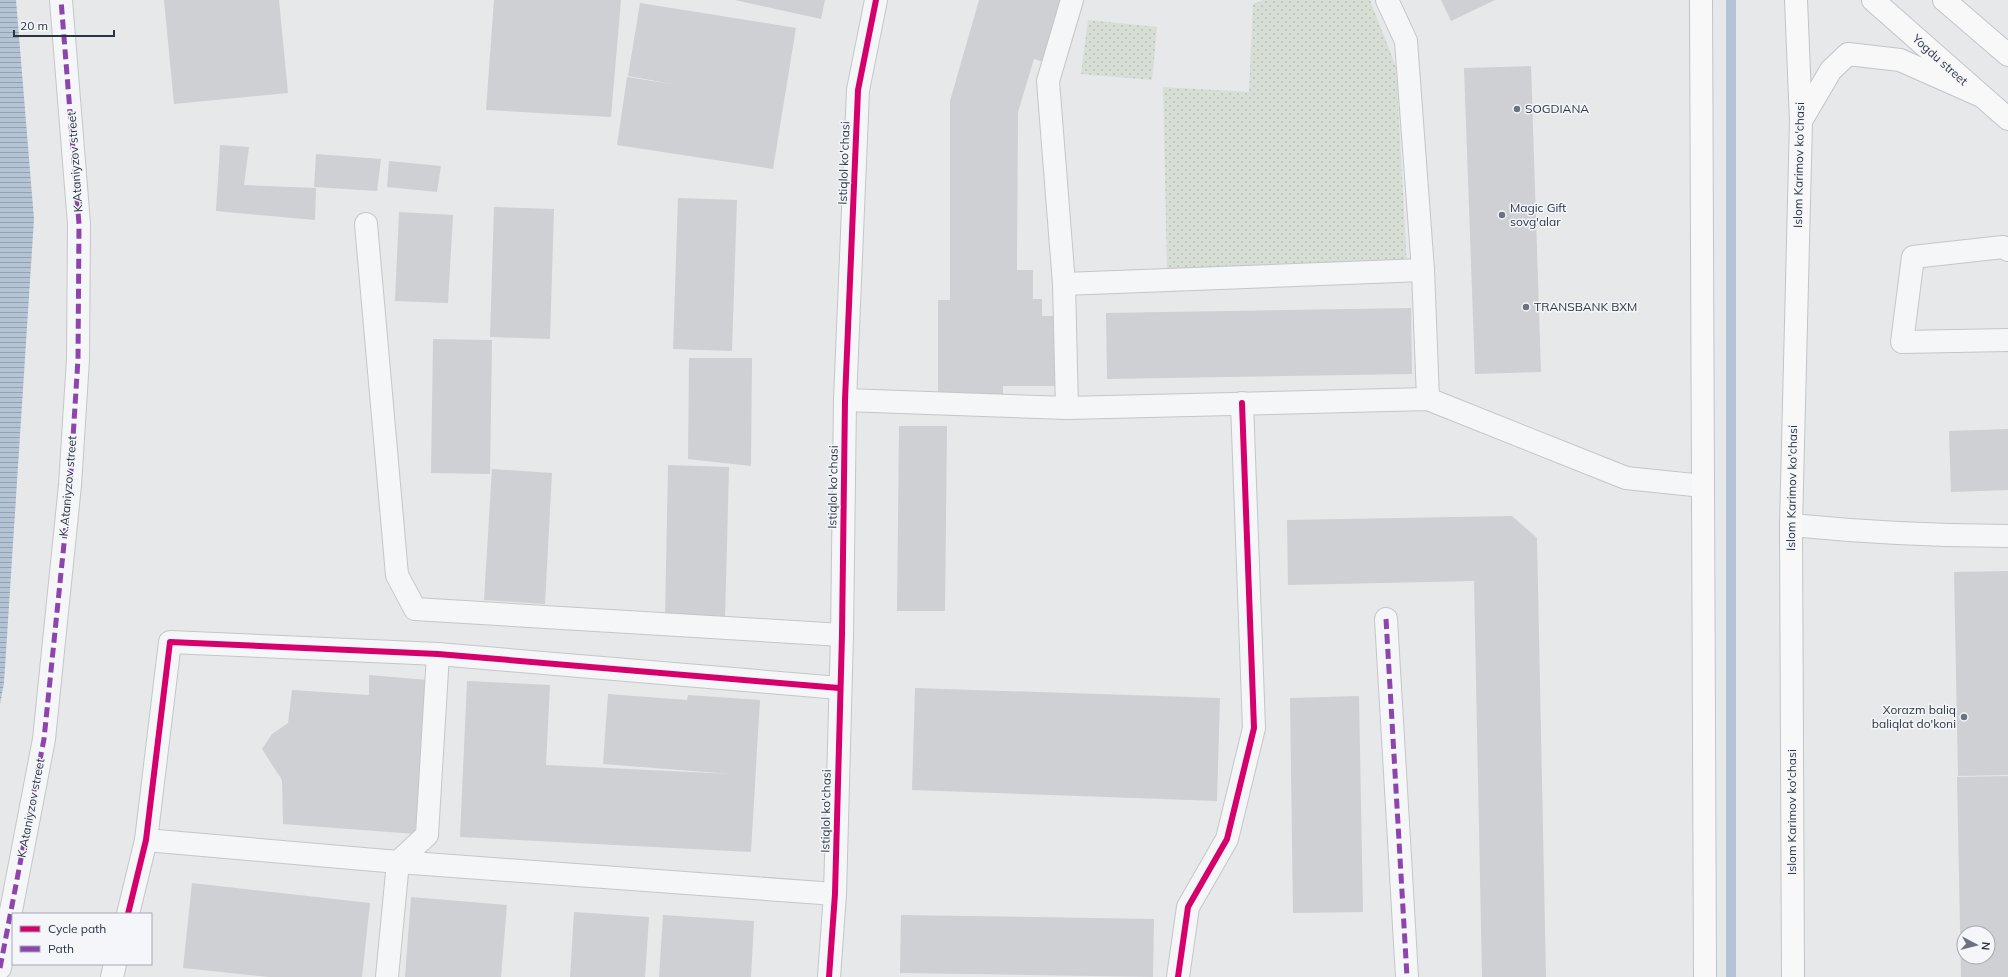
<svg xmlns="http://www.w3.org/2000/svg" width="2008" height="977" font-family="Mulish,sans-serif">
<defs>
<pattern id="grass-dots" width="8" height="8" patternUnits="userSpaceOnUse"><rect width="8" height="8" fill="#d6ded6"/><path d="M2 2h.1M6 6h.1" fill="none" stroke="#b8bfb9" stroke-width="1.8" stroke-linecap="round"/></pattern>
<pattern id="water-rules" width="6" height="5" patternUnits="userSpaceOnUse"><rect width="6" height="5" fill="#b4c4d5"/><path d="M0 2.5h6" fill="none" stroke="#93a0af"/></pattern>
</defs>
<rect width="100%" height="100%" fill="#e6e8ea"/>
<g fill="url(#grass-dots)">
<polygon points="1263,0 1370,0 1396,67 1407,266 1167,268 1163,87 1249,92 1253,4"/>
<polygon points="1088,20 1157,27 1152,80 1081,74"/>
</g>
<polygon fill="url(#water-rules)" points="0,0 16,0 34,219 4,683 0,704"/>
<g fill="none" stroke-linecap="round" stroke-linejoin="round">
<polyline stroke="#b4c4d5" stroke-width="10" points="1731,0 1731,977"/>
</g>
<g fill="#ced0d3" fill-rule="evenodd">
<polygon points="164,0 279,0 288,93 174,104"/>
<polygon points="494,0 621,0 611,117 486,110"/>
<polygon points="735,0 825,0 821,19"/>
<polygon points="979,0 1062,0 1044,62 1034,59 1018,112 1017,270 1033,270 1033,299 1042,299 1042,316 1055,316 1056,386 1003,386 1003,395 938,395 938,300 950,300 950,101"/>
<polygon points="1441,0 1495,0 1451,21"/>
<polygon points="640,3 796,28 773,169 617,145 627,77 678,85 628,76"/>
<polygon points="1531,66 1541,372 1475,374 1464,68"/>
<polygon points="220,145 249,147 244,185 316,188 315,220 216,211"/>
<polygon points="316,154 381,159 377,191 314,187"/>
<polygon points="389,161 441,166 437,192 387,187"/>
<polygon points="678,198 737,200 732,351 673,349"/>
<polygon points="494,207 554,209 550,339 490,337"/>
<polygon points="399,212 453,215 448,303 395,301"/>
<polygon points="1411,308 1412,374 1107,379 1106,313"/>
<polygon points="433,339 492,340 490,474 431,473"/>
<polygon points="689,358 752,358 751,466 688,459"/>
<polygon points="899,426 947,426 945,611 897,611"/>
<polygon points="2008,429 2008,490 1951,492 1949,431"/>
<polygon points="668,465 729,467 725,620 665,618"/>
<polygon points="492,469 552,473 545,604 484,600"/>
<polygon points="1512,516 1537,538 1546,977 1482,977 1474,581 1288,585 1287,520"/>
<polygon points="2008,571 2008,775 1958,776 1954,572"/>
<polygon points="369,675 428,680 415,834 283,824 282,780 262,749 272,734 288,723 292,690 369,695"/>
<polygon points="467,681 550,685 546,765 731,774 603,764 608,694 687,700 688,695 760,700 751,852 460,837"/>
<polygon points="915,688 1220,698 1217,801 912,790"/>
<polygon points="1359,696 1363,912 1293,913 1290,698"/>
<path d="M2008,776v201h-47l-4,-200zM1964,933h24v24h-24z"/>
<polygon points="192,883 370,903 362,977 269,977 183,968"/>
<polygon points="411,897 507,905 501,977 405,977"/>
<polygon points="574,912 649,917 645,977 570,977"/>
<polygon points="663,915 754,921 751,977 659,977"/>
<polygon points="901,915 1154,919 1153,977 900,973"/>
</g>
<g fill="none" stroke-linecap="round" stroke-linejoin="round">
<g stroke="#c4c6c8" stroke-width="24">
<g id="minor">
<polyline points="1387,0 1406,41 1423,270 1428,399"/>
<polyline points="366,224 397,575 415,609 842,635"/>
<polyline points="2008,250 2003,247 1913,257 1902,342 2008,340"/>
<polyline points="1064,284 1423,270"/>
<polyline points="845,400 1067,408 1428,399 1626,478 1703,486"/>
<polyline points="1067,408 1064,284 1048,81 1072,0"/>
<path d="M1791,525c72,7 144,11 217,11"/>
<polyline points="1386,619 1407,977"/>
<polyline points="146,840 398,862 835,894"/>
<polyline points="128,914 146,840 170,642 438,654 839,688"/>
<polyline points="0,968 44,739 70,485 78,359 79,224 61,0"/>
<polyline points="112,977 115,964"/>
<polyline points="387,977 398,862 427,835 438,654"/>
<polyline points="829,977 835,894 842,635 845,400 858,90 876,0"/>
<polyline points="1178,977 1188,907 1227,839 1254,728 1242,403"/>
</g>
</g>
<g stroke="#c2c5c8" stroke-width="24">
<g id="major">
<polyline points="1701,0 1705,977"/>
<polyline points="1873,0 2008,119"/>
<polyline points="1944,0 2008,55"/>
<polyline points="1801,121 1831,70 1848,54 1900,60 1979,95"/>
<polyline points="1793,977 1791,525 1801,121 1796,0"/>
</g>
</g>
<use href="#minor" stroke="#f5f6f7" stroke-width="22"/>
<use href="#major" stroke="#f8f8f8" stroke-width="22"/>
<g stroke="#8e44ad" stroke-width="5" stroke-dasharray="10 5" stroke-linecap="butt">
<polyline points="1386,619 1407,977"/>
<polyline points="0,968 44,739 70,485 78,359 79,224 61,0"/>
</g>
<g stroke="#f4f6f9" stroke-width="8">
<g id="cycleway">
<polyline points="128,914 146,840 170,642 438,654 839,688"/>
<polyline points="829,977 835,894 842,635 845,400 858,90 876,0"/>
<polyline points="1178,977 1188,907 1227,839 1254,728 1242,403"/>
</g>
</g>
<use href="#cycleway" stroke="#d6006c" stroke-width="6"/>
</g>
<g fill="#6c737f" stroke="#f4f6f9" stroke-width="1.5">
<circle cx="1517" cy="109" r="4"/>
<circle cx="1502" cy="215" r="4"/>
<circle cx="1526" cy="307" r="4"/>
<circle cx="1964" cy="717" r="4"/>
</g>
<g text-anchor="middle" stroke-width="3" stroke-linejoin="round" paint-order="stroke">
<g font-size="12" fill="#2b3445" stroke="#f4f6f9">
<text transform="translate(1940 60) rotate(42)" y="4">Yogdu street</text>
<text transform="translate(75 162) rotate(-94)" y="4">K.Ataniyzov street</text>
<text transform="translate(844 163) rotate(-88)" y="4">Istiqlol ko'chasi</text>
<text transform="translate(1799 165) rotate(-89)" y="4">Islom Karimov ko'chasi</text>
<text transform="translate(68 486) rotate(-85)" y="4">K.Ataniyzov street</text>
<text transform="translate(833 487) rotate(-89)" y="4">Istiqlol ko'chasi</text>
<text transform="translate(1792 488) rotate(-89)" y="4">Islom Karimov ko'chasi</text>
<text transform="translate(31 808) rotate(-79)" y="4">K.Ataniyzov street</text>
<text transform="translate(826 811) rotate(-89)" y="4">Istiqlol ko'chasi</text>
<text transform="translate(1792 812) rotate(-90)" y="4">Islom Karimov ko'chasi</text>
</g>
<g font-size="12" fill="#2b3445" stroke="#f4f6f9" text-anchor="start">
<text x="1525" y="113">SOGDIANA</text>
<text x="1510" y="212">Magic Gift<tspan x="1510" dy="14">sovg'alar</tspan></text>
<text x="1534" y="311">TRANSBANK BXM</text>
<text x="1956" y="714" text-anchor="end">Xorazm baliq<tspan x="1956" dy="14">baliqlat do'koni</tspan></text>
</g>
</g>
<rect x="12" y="913" width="140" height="52" fill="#f4f6f9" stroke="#a4a8b1"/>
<rect x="20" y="926" width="20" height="6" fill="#d6006c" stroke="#a4a8b1"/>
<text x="48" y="933" font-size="12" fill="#2b3445">Cycle path</text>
<rect x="20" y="946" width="20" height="6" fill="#8e44ad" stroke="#a4a8b1"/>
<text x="48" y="953" font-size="12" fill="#2b3445">Path</text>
<g transform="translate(1976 945) rotate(97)"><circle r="19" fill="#f4f6f9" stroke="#a4a8b1"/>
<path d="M0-3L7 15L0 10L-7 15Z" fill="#6c737f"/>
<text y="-6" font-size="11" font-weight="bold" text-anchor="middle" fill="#2b3445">N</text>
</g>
<path d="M14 30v6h100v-6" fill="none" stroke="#2b3445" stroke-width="2"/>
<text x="20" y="30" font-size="12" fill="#2b3445" stroke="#f4f6f9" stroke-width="3" paint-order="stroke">20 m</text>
</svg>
